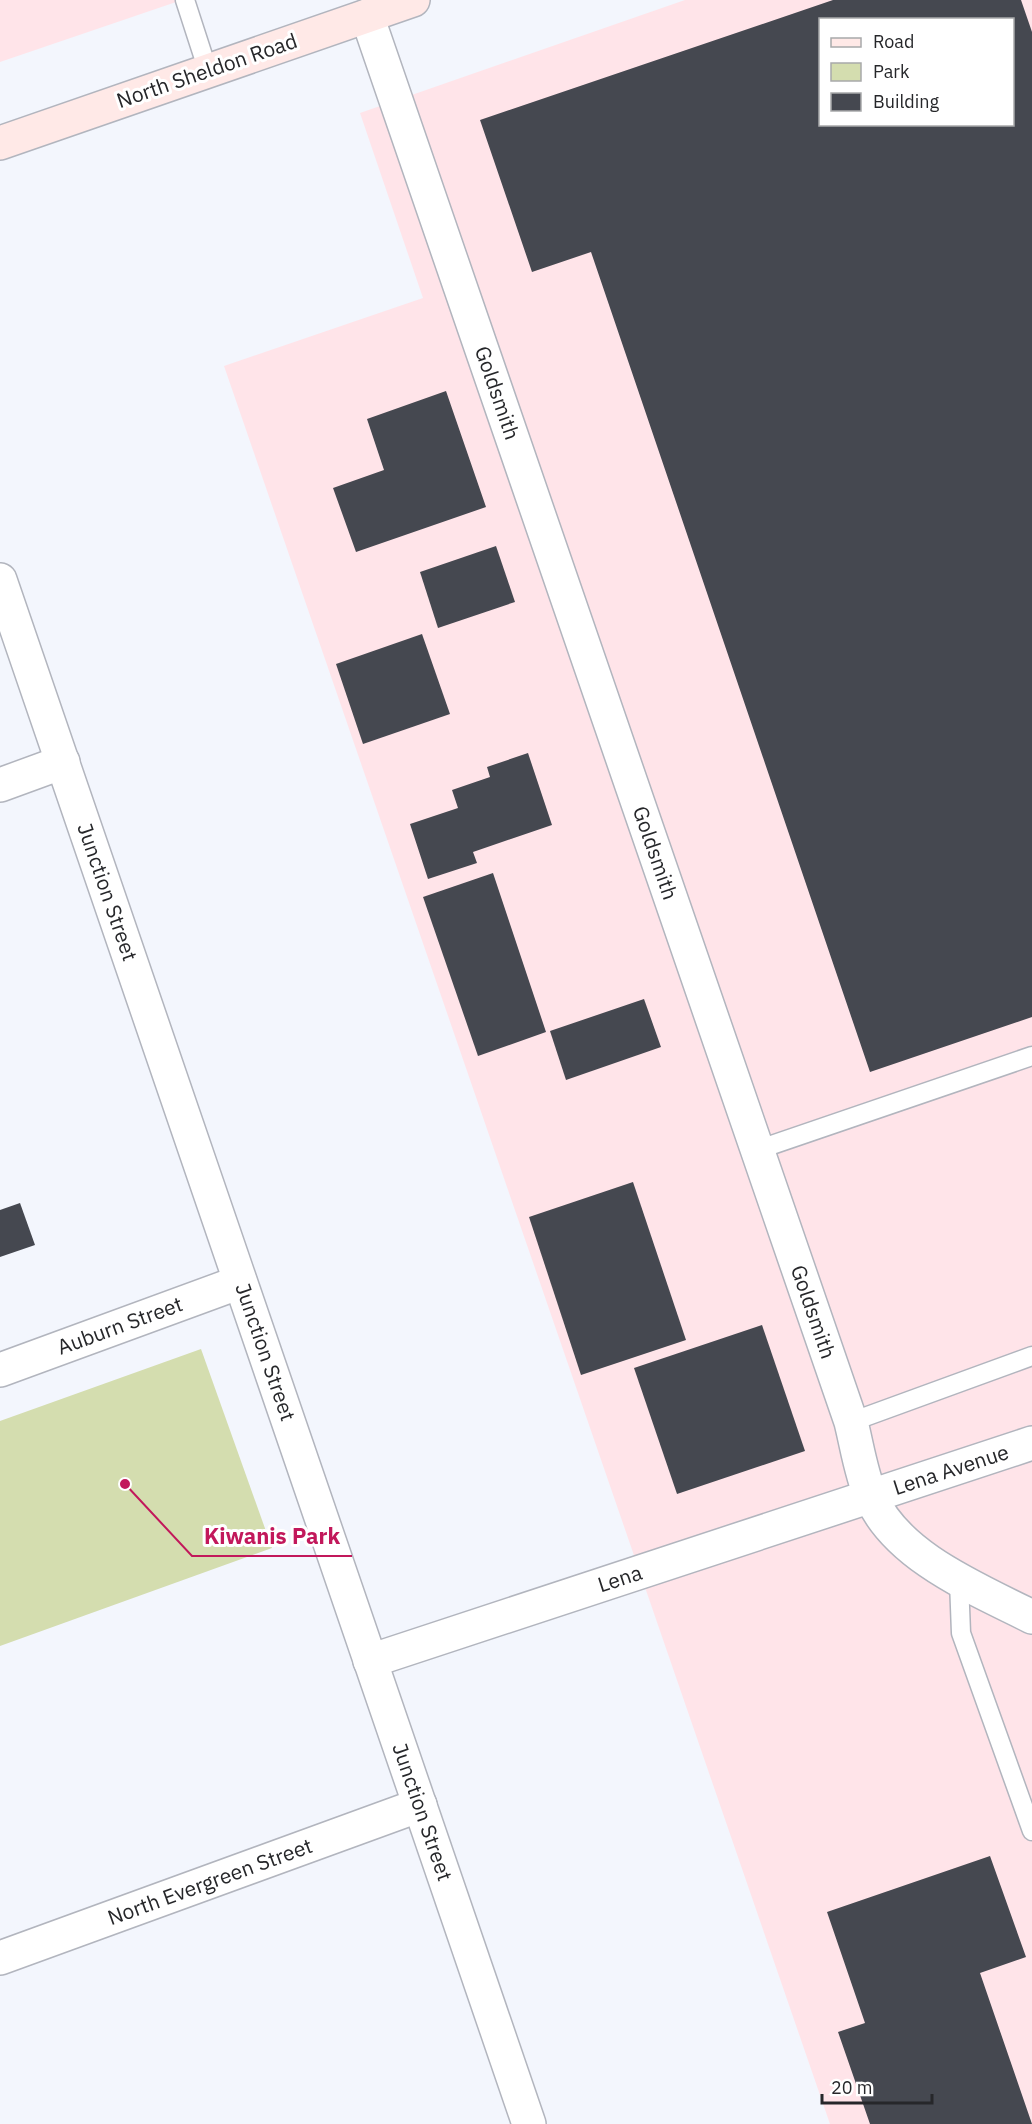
<svg xmlns="http://www.w3.org/2000/svg" width="1032" height="2124" font-family="'IBM Plex Sans',sans-serif">
<rect width="100%" height="100%" fill="#f3f6fd"/>
<g fill="#ffe4e9" fill-rule="evenodd">
<polygon points="0,0 182,0 0,62"/>
<path d="M685,0h347v2124h-202l-606,-1758 199,-68 -63,-185zM820,20h192v104h-192z"/>
</g>
<polygon fill="#d4ddaf" points="201,1349 272,1548 0,1646 0,1421"/>
<g fill="#454850" fill-rule="evenodd">
<path d="M833,0h188l11,32v985l-162,55 -279,-820 -59,20 -52,-152zM820,20h192v104h-192z"/>
<polygon points="446,391 486,507 356,552 333,488 384,470 367,419"/>
<polygon points="496,546 515,602 438,628 420,572"/>
<polygon points="422,634 450,714 363,744 336,664"/>
<polygon points="528,753 552,825 473,852 477,863 428,879 410,824 458,808 452,790 490,777 487,767"/>
<polygon points="493,873 546,1032 478,1056 423,897"/>
<polygon points="644,999 661,1047 566,1080 550,1031"/>
<polygon points="633,1182 686,1340 581,1375 529,1217"/>
<polygon points="20,1203 35,1245 0,1257 0,1210"/>
<polygon points="762,1325 805,1451 677,1494 634,1368"/>
<polygon points="990,1856 1026,1957 980,1973 1032,2124 870,2124 838,2032 865,2023 827,1912"/>
</g>
<g fill="none" stroke-linecap="round" stroke-linejoin="round">
<g stroke="#b2b5be" stroke-width="21">
<g id="lane">
<polyline points="185,0 208,71"/>
<polyline points="757,1150 1032,1056"/>
<polyline points="851,1422 1032,1356"/>
<polyline points="959,1581 961,1633 1032,1831"/>
</g>
</g>
<g stroke="#b2b5be" stroke-width="36">
<g id="street">
<path d="M367,16l484,1406c6,24 10,52 20,75 26,60 106,92 161,120"/>
<polyline points="0,580 529,2124"/>
<polyline points="0,785 63,762"/>
<polyline points="0,1370 240,1282"/>
<polyline points="370,1661 1032,1443"/>
<polyline points="0,1958 420,1805"/>
</g>
</g>
<g stroke="#b2b5be" stroke-width="36">
<polyline id="secondary" points="0,143 413,0"/>
</g>
<use href="#lane" stroke="#fff" stroke-width="18"/>
<use href="#street" stroke="#fff" stroke-width="33"/>
<use href="#secondary" stroke="#ffe9e7" stroke-width="33"/>
</g>
<g text-anchor="middle" stroke-width="6" stroke-linejoin="round" paint-order="stroke">
<g font-size="21" fill="#26272a" stroke="#fff">
<text transform="translate(207 71) rotate(-19)" y="7">North Sheldon Road</text>
<text transform="translate(497 393) rotate(71)" y="7">Goldsmith</text>
<text transform="translate(655 853) rotate(71)" y="7">Goldsmith</text>
<text transform="translate(107 892) rotate(71)" y="7">Junction Street</text>
<text transform="translate(813 1312) rotate(71)" y="7">Goldsmith</text>
<text transform="translate(120 1326) rotate(-20)" y="7">Auburn Street</text>
<text transform="translate(265 1352) rotate(71)" y="7">Junction Street</text>
<text transform="translate(951 1470) rotate(-18)" y="7">Lena Avenue</text>
<text transform="translate(620 1579) rotate(-18)" y="7">Lena</text>
<text transform="translate(422 1812) rotate(71)" y="7">Junction Street</text>
<text transform="translate(210 1882) rotate(-20)" y="7">North Evergreen Street</text>
</g>
</g>
<path fill="none" stroke="#c2185b" stroke-width="2" d="M125 1484L192 1556H352"/>
<circle fill="#c2185b" stroke="#fff" stroke-width="2" cx="125" cy="1484" r="6"/>
<g font-size="22" text-anchor="middle" font-weight="bold" fill="#c2185b" stroke="#fff" stroke-width="6" stroke-linejoin="round" paint-order="stroke">
<text x="272" y="1544">Kiwanis Park</text>
</g>
<rect x="819" y="18" width="195" height="108" fill="#ffffff" stroke="#a8a9aa" stroke-width="1.5"/>
<rect x="831" y="38" width="30" height="9" fill="#ffe9e7" stroke="#a8a9aa" stroke-width="1.5"/>
<text x="873" y="48" font-size="18" fill="#26272a">Road</text>
<rect x="831" y="63" width="30" height="18" fill="#d4ddaf" stroke="#a8a9aa" stroke-width="1.5"/>
<text x="873" y="78" font-size="18" fill="#26272a">Park</text>
<rect x="831" y="93" width="30" height="18" fill="#454850" stroke="#a8a9aa" stroke-width="1.5"/>
<text x="873" y="108" font-size="18" fill="#26272a">Building</text>
<path d="M822 2094v9h110v-9" fill="none" stroke="#26272a" stroke-width="3"/>
<text x="831" y="2094" font-size="18" fill="#26272a" stroke="#ffffff" stroke-width="4.5" paint-order="stroke">20 m</text>
</svg>
